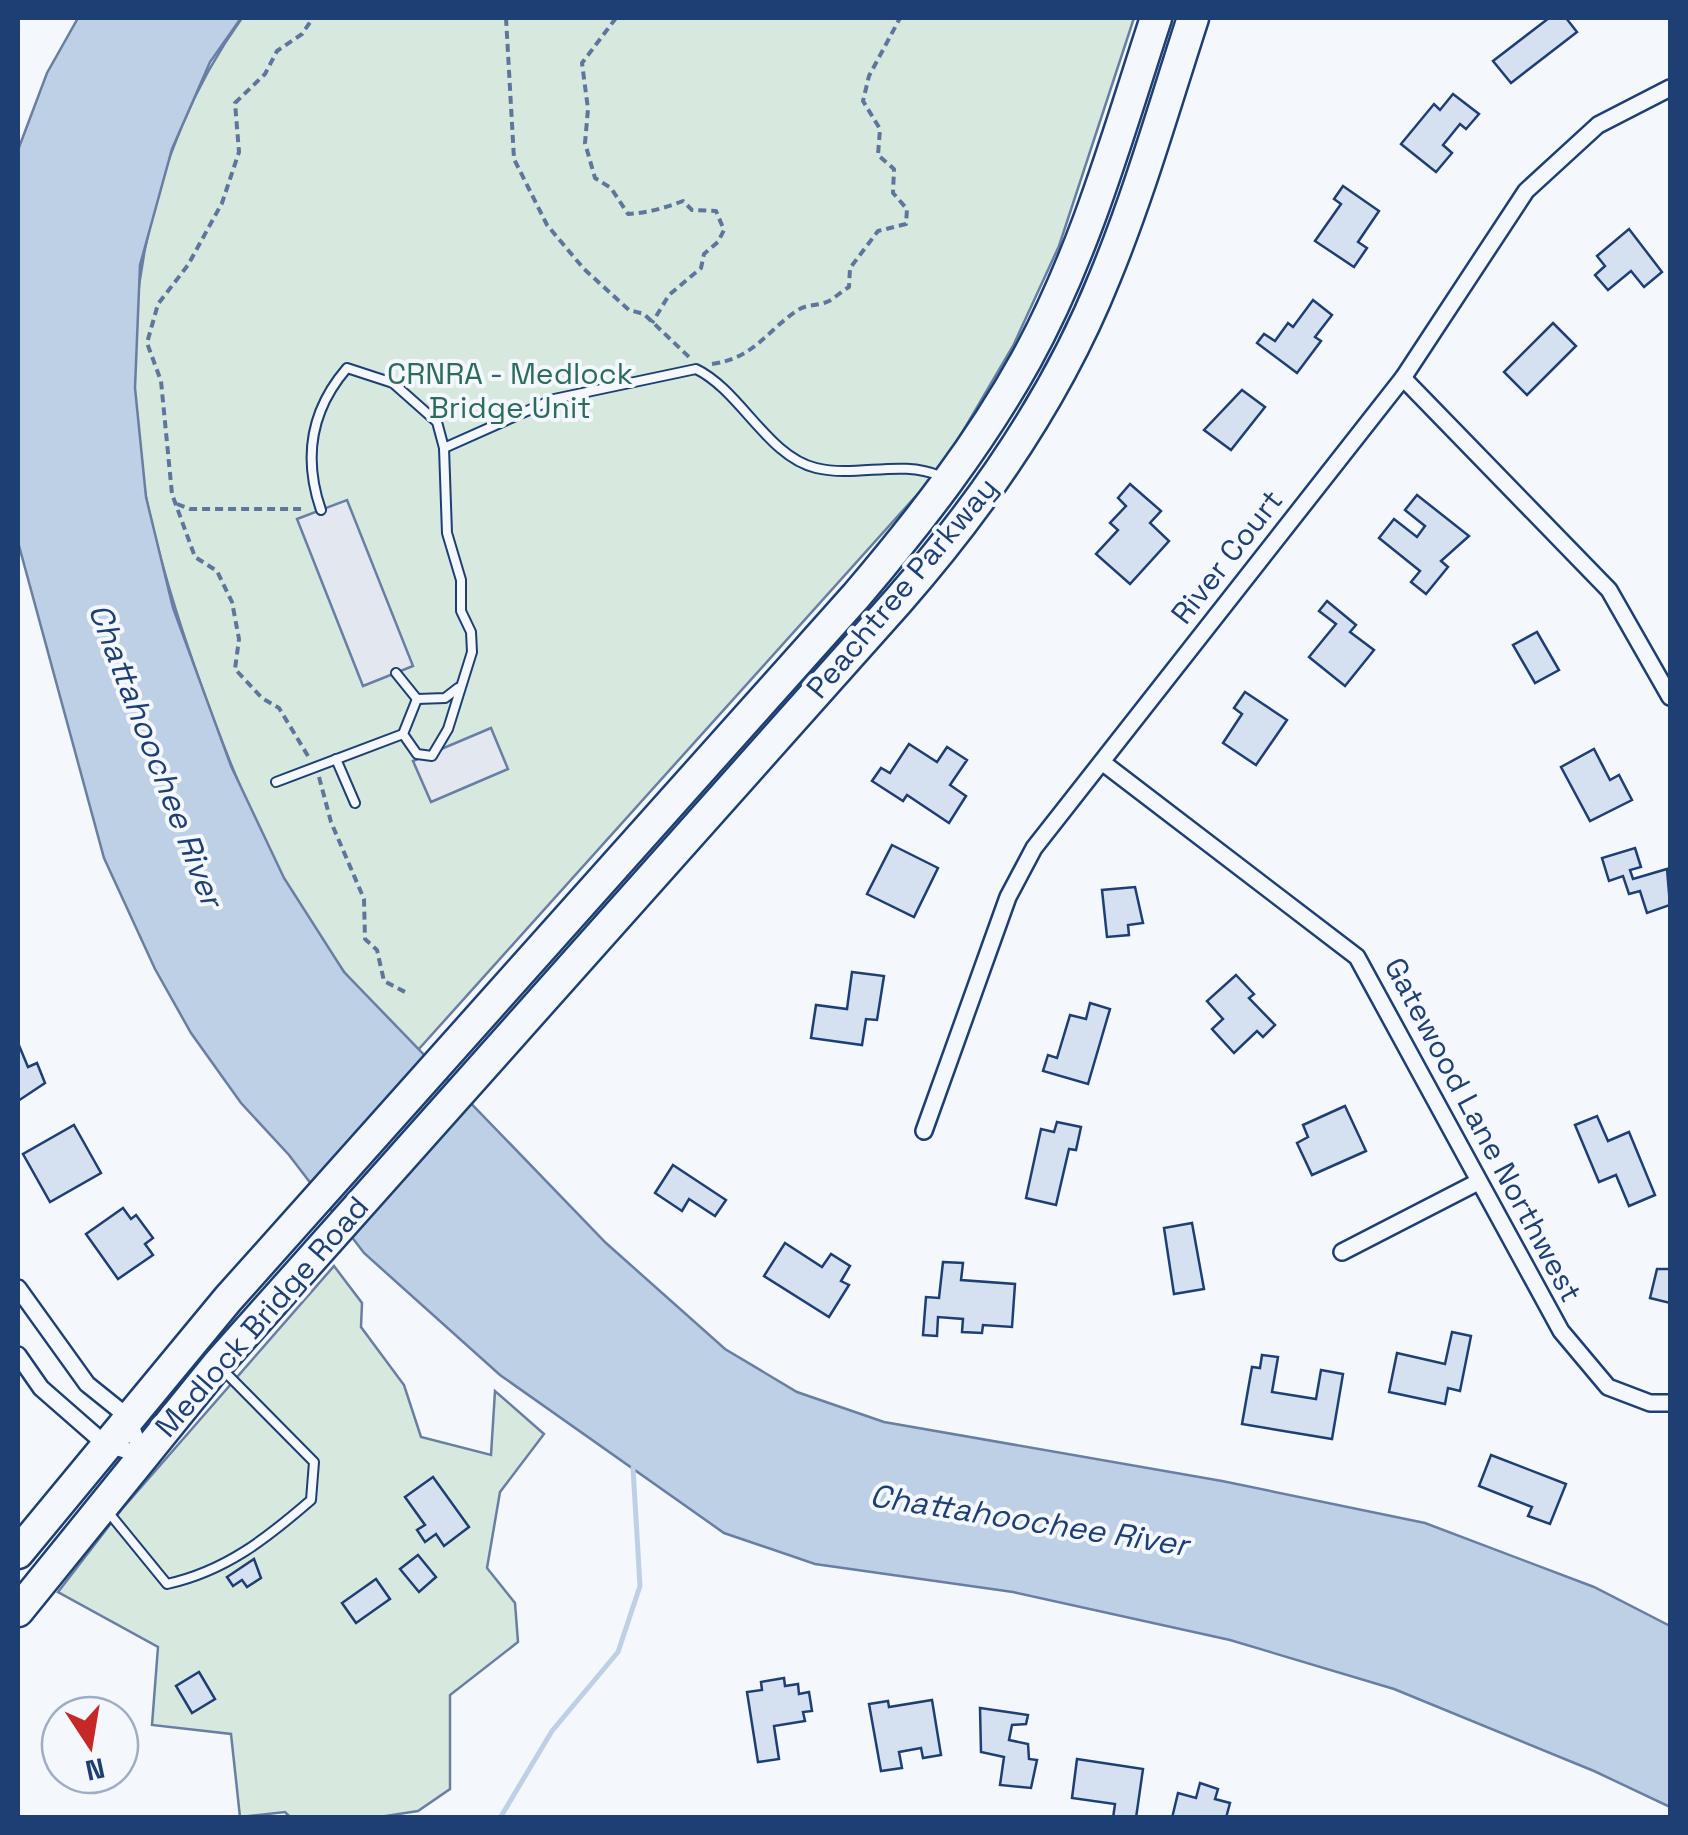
<svg xmlns="http://www.w3.org/2000/svg" width="1688" height="1835" font-family="'Space Grotesk',sans-serif">
<rect width="100%" height="100%" fill="#f4f7fb"/>
<g fill="#d7e8df" stroke="#687fa3" stroke-width="2.5">
<path d="M242,18h892l-75,228 -46,100 -71,121 -524,583c-24,-25 -51,-50 -73,-77 -59,-73 -99,-168 -132,-255 -26,-71 -50,-142 -66,-216 -35,-164 -2,-349 95,-484z"/>
<polygon points="334,1266 362,1303 361,1327 404,1385 421,1437 491,1455 495,1391 544,1434 500,1492 487,1568 515,1603 518,1642 450,1695 450,1789 418,1811 373,1818 290,1817 285,1812 240,1817 231,1734 152,1725 158,1647 58,1592 122,1509"/>
</g>
<g fill="#e3e8f0" stroke="#687fa3" stroke-width="2.5">
<polygon points="347,500 413,666 363,686 297,519"/>
<polygon points="491,728 508,769 431,802 413,761"/>
</g>
<polygon fill="#bed0e5" stroke="#687fa3" stroke-width="2.5" points="78,18 241,18 210,62 172,149 140,265 135,388 146,497 173,608 231,766 284,878 344,972 606,1243 725,1349 797,1392 884,1422 1222,1481 1425,1523 1594,1587 1670,1626 1670,1807 1594,1771 1394,1689 1230,1640 1013,1592 815,1564 724,1533 500,1375 364,1253 289,1155 241,1103 191,1033 155,969 104,858 18,542 18,150 47,73"/>
<g fill="none" stroke-linecap="round" stroke-linejoin="round">
<polyline stroke="#bed0e5" stroke-width="5" points="500,1818 552,1731 618,1652 640,1586 633,1468"/>
</g>
<g fill="#d5e0f0" stroke="#1d3f73" stroke-width="2.5">
<polygon points="1549,18 1566,18 1577,32 1511,83 1493,61"/>
<polygon points="1453,94 1479,114 1466,129 1460,124 1443,145 1452,153 1436,172 1401,144 1434,104 1440,110"/>
<polygon points="1343,186 1379,211 1358,242 1367,248 1354,267 1315,241 1341,204 1334,199"/>
<polygon points="1629,229 1662,272 1644,287 1631,271 1608,290 1595,275 1605,266 1597,256"/>
<polygon points="1313,300 1332,315 1315,337 1321,341 1297,373 1257,343 1264,334 1275,341 1288,323 1293,327"/>
<polygon points="1553,323 1576,346 1527,395 1504,372"/>
<polygon points="1242,390 1265,407 1231,450 1204,430"/>
<polygon points="1130,484 1161,511 1150,523 1169,541 1130,584 1096,554 1118,530 1110,523 1126,506 1118,498"/>
<polygon points="1417,495 1469,536 1441,561 1448,567 1426,594 1411,582 1420,571 1379,538 1394,519 1417,537 1425,526 1405,510"/>
<polygon points="1327,601 1356,625 1350,632 1374,650 1345,686 1309,657 1336,624 1319,611"/>
<polygon points="1537,632 1559,670 1535,683 1513,645"/>
<polygon points="1245,692 1287,720 1256,765 1223,743 1242,714 1234,708"/>
<polygon points="909,744 937,762 947,747 967,760 950,785 966,796 949,823 907,795 903,801 872,781 881,768 890,773"/>
<polygon points="1594,749 1610,780 1619,775 1632,800 1590,821 1561,767"/>
<polygon points="892,845 938,868 914,917 867,894"/>
<polygon points="1635,848 1641,867 1630,870 1633,879 1667,869 1670,905 1647,913 1640,891 1629,894 1623,876 1609,881 1602,858"/>
<polygon points="1135,887 1143,923 1128,925 1129,935 1107,937 1102,890"/>
<polygon points="852,972 884,976 877,1020 866,1019 862,1045 811,1038 816,1005 847,1009"/>
<polygon points="1236,975 1254,994 1249,998 1275,1025 1263,1037 1257,1031 1234,1053 1212,1029 1223,1019 1207,1001"/>
<polygon points="1090,1003 1110,1009 1088,1084 1043,1071 1048,1055 1057,1058 1070,1015 1086,1019"/>
<polygon points="18,1043 28,1067 37,1063 45,1083 18,1101"/>
<polygon points="1345,1106 1366,1151 1312,1175 1297,1143 1308,1137 1303,1125"/>
<polygon points="1597,1116 1608,1141 1629,1132 1655,1195 1629,1206 1616,1175 1599,1182 1575,1125"/>
<polygon points="1057,1122 1081,1127 1076,1150 1069,1149 1056,1205 1026,1198 1041,1129 1054,1132"/>
<polygon points="74,1125 101,1173 50,1202 23,1154"/>
<polygon points="673,1165 726,1200 715,1216 689,1199 682,1211 655,1193"/>
<polygon points="123,1208 131,1219 136,1215 153,1238 145,1244 153,1255 118,1279 86,1234"/>
<polygon points="1192,1223 1204,1289 1174,1294 1164,1228"/>
<polygon points="785,1243 822,1267 831,1254 850,1266 841,1281 849,1285 829,1317 764,1276"/>
<polygon points="943,1262 963,1263 961,1280 1015,1284 1012,1327 983,1325 982,1333 962,1332 963,1319 938,1317 937,1336 923,1335 926,1297 939,1298"/>
<polygon points="1657,1269 1670,1269 1670,1303 1650,1298"/>
<polygon points="1452,1332 1471,1336 1460,1391 1448,1388 1445,1404 1389,1392 1397,1353 1445,1364"/>
<polygon points="1262,1355 1278,1357 1272,1392 1316,1399 1321,1370 1343,1374 1332,1439 1242,1424 1252,1367 1260,1368"/>
<polygon points="1491,1455 1566,1484 1550,1524 1528,1516 1532,1507 1479,1486"/>
<polygon points="433,1477 469,1527 444,1546 436,1534 425,1542 417,1530 425,1525 405,1497"/>
<polygon points="418,1555 436,1577 419,1592 400,1569"/>
<polygon points="254,1559 261,1578 247,1587 242,1580 233,1586 227,1577"/>
<polygon points="376,1579 390,1599 356,1623 342,1603"/>
<polygon points="199,1672 215,1699 192,1713 176,1686"/>
<polygon points="784,1678 785,1686 798,1684 799,1694 809,1692 812,1711 803,1712 805,1721 774,1726 779,1759 758,1762 747,1692 762,1690 761,1682"/>
<polygon points="932,1700 941,1755 923,1758 921,1748 899,1752 902,1768 881,1771 869,1704 888,1701 889,1707"/>
<polygon points="980,1708 1028,1715 1026,1724 1012,1725 1009,1740 1028,1744 1029,1759 1037,1760 1031,1788 1000,1785 1004,1757 981,1752"/>
<polygon points="1077,1759 1143,1769 1136,1818 1113,1818 1115,1804 1072,1798"/>
<polygon points="1200,1783 1218,1789 1215,1799 1230,1803 1226,1818 1172,1818 1178,1793 1196,1798"/>
</g>
<g fill="none" stroke-linecap="round" stroke-linejoin="round">
<g stroke="#1d3f73" stroke-width="12">
<g id="lane">
<path d="M444,448l110,-49 142,-30c44,21 72,88 120,99 41,10 85,-9 124,8"/>
<path d="M321,510c-18,-52 -11,-99 26,-142l46,15 44,39 7,26 3,85 14,47v31l10,21 1,20 -24,77 -16,27 -15,-2 -14,-20 14,-35"/>
<polyline points="396,673 417,699 445,698 458,688"/>
<polyline points="336,759 355,803"/>
<polyline points="276,782 403,734"/>
<path d="M109,1513l58,71c59,-13 100,-46 144,-84l3,-38 -92,-93"/>
</g>
</g>
<g stroke="#1d3f73" stroke-width="20">
<g id="street">
<polyline points="1403,378 1609,590 1670,697"/>
<polyline points="1102,762 1357,957 1561,1331 1608,1387 1650,1403 1670,1403"/>
<polyline points="924,1131 1008,897 1034,848 1403,378 1526,191 1598,125 1670,88"/>
<polyline points="1342,1252 1478,1182"/>
<polyline points="18,1288 87,1384 128,1417 142,1455"/>
<polyline points="18,1355 41,1388 105,1444 142,1455"/>
</g>
</g>
<g stroke="#1d3f73" stroke-width="35">
<g id="highway">
<path d="M18,1553l210,-254 628,-703c63,-74 123,-151 170,-236 59,-107 92,-226 130,-342"/>
<path d="M18,1611l200,-247 680,-763c85,-97 159,-204 207,-324 35,-85 60,-173 88,-259"/>
</g>
</g>
<g stroke="#5e769c" stroke-width="4" stroke-dasharray="8 5" stroke-linecap="butt">
<polyline points="506,18 514,159 547,225 584,269 629,310 644,314 689,357"/>
<path d="M616,18l-34,45 6,46 -3,34 10,35 16,10 17,26c19,-1 37,-6 55,-13l9,9 24,1 8,19 -6,12 -14,12 -3,14 -32,27 -17,28"/>
<path d="M712,364c43,-6 54,-33 86,-54 9,-6 21,-4 31,-9 7,-4 13,-10 20,-14l1,-19 28,-37 28,-7 1,-15 -14,-16 1,-24 -16,-14 2,-26 -17,-28 6,-25 31,-58"/>
<polyline points="177,504 190,509 306,509"/>
<polyline points="308,756 279,708 262,698 235,669 239,639 232,602 217,571 195,557 172,494 161,381 147,343 158,304 188,265 222,203 239,152 235,103 265,74 277,51 302,34 313,18"/>
<polyline points="319,777 331,822 364,899 365,939 377,950 384,981 409,994"/>
</g>
<use href="#lane" stroke="#f4f7fb" stroke-width="8"/>
<use href="#street" stroke="#f4f7fb" stroke-width="15"/>
<use href="#highway" stroke="#f4f7fb" stroke-width="30"/>
</g>
<g text-anchor="middle" stroke-width="8" stroke-linejoin="round" paint-order="stroke">
<g font-size="30" fill="#2c6c60" stroke="#f4f7fb">
<text x="510" y="384">CRNRA - Medlock<tspan x="510" dy="34">Bridge Unit</tspan></text>
</g>
<g font-size="30" fill="#1d3f73" stroke="#f4f7fb">
<text transform="translate(1227 557) rotate(-52)" y="10">River Court</text>
<text transform="translate(902 588) rotate(-50)" y="10">Peachtree Parkway</text>
<text transform="translate(1483 1130) rotate(62)" y="10">Gatewood Lane Northwest</text>
<text transform="translate(262 1317) rotate(-49)" y="10">Medlock Bridge Road</text>
</g>
<g font-size="32" font-style="italic" fill="#1d3f73" stroke="#f4f7fb">
<text transform="translate(156 755) rotate(69)" y="11">Chattahoochee River</text>
<text transform="translate(1029 1520) rotate(9)" y="11">Chattahoochee River</text>
</g>
</g>
<rect width="1688" height="1835" fill="none" stroke="#1d3f73" stroke-width="40"/>
<g transform="translate(90 1745) rotate(168)"><circle r="48" fill="#f4f7fb" stroke="#9eadc5" stroke-width="2.5"/>
<path d="M0-8L18 38L0 25L-18 38Z" fill="#c62828"/>
<text y="-15" font-size="28" font-weight="bold" text-anchor="middle" fill="#1d3f73">N</text>
</g>
</svg>
